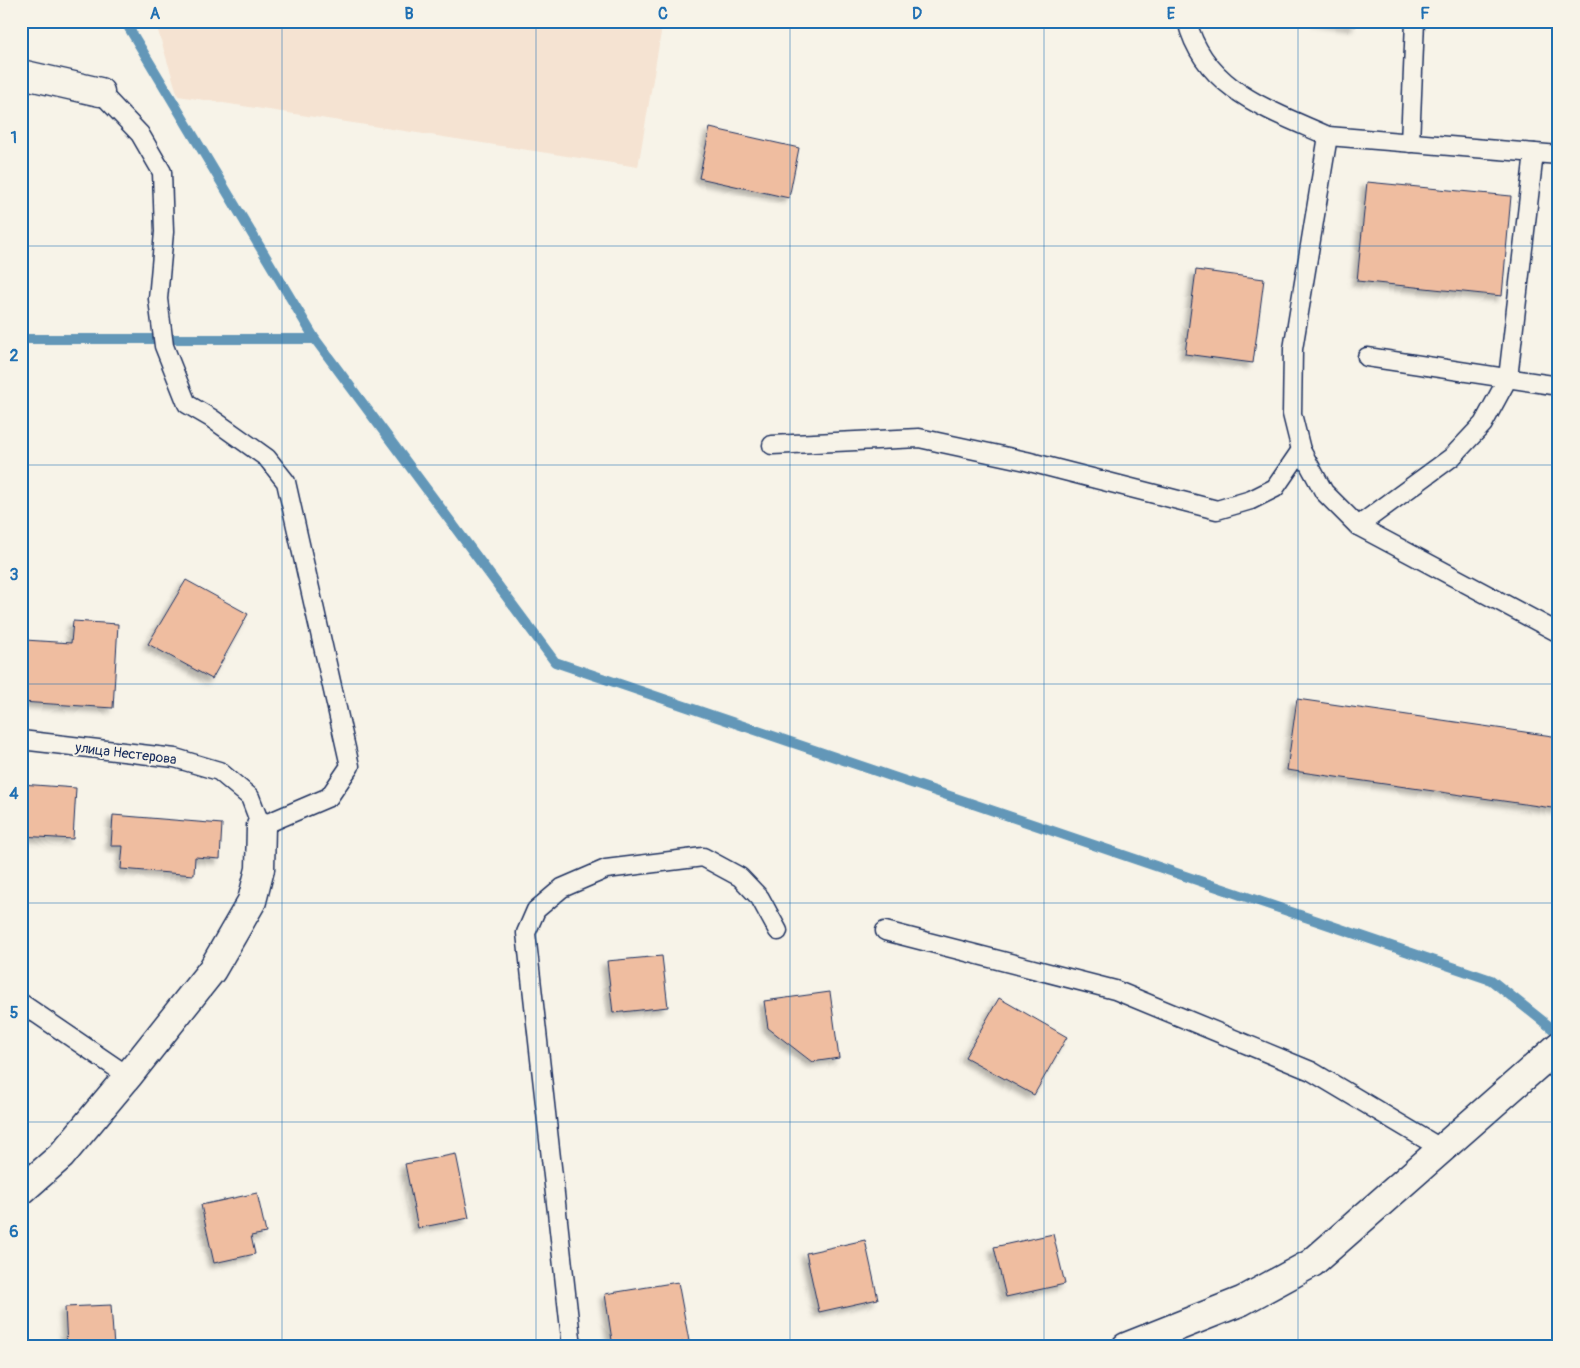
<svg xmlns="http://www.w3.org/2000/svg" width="1580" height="1368" font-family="Pangolin,sans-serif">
<defs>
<filter id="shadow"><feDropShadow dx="-4.5" dy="4.5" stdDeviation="2.5" flood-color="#0004"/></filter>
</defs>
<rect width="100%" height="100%" fill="#f7f3e8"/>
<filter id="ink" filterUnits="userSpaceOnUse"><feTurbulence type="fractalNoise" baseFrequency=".02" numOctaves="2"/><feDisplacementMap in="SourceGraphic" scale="10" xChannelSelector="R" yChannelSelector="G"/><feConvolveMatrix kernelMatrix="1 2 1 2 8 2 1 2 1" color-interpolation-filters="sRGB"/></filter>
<g filter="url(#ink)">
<polygon fill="#f5e3d2" points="155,21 663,21 638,167 178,96"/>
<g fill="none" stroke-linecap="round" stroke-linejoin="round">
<g stroke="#6397b8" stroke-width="10">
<polyline points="111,21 126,23 315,339"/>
<polyline points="21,339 315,339 555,662 1491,980 1559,1034"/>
</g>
</g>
<g fill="#efbda0" stroke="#1b2f5e" filter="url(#shadow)">
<polygon points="1316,21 1357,21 1356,26"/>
<polygon points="710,128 799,148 789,198 699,178"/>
<polygon points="1367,182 1511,196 1502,296 1357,281"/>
<polygon points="1196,270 1264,279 1253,363 1185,354"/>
<polygon points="186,580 248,614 212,679 148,644"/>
<polygon points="73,621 118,624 113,708 21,702 25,640 71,643"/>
<polygon points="1297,699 1559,737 1559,809 1287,770"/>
<polygon points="21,784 76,788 73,839 21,836"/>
<polygon points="113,815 222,824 220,859 195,857 194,875 121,869 123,846 111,846"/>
<polygon points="662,956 668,1007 613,1013 607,961"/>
<polygon points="830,992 839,1058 812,1062 768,1028 764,1001"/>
<polygon points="999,998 1067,1037 1034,1095 965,1057"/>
<polygon points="456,1154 469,1218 418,1228 405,1164"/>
<polygon points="257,1193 266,1233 251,1236 255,1254 214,1263 201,1205"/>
<polygon points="1053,1234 1065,1284 1006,1297 994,1247"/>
<polygon points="865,1240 878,1299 819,1312 806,1253"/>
<polygon points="678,1282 689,1341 655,1347 613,1347 605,1294"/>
<polygon points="111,1305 114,1347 67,1347 65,1307"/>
<polygon points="487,1343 488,1347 465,1347"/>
</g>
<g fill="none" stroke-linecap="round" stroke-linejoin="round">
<g stroke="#1b2f5e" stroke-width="21">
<g id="service">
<path d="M1187,21c17,69 83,89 141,115l-35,213 -1,65 9,36 23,42 34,34 201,107"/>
<polyline points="1328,136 1559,155"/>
<polyline points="1410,143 1415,21"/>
<polyline points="1367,357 1559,386"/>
<polyline points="772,445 919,438 1026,461 1217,510 1251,500 1275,488 1301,450"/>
<polyline points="1358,526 1452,457 1483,424 1508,378 1534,153"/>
<polyline points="21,740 175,758 219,771 250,797 261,826 329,797 350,766 286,482 267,458 211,418 187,404 164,346 158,299 164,232 162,172 140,134 100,92"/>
<polyline points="885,931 1115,990 1311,1071 1442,1149"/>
<polyline points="21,1003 128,1076"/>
<polyline points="572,1347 526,933 536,910 562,888 606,869 703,857 740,877 760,898 778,931"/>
</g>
</g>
<g stroke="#1b2f5e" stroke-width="31">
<g id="minor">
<polyline points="21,74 100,92"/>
<polyline points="21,1191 61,1156 128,1076 212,970 252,901 260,869 261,826"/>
<polyline points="1126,1347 1242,1301 1312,1263 1559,1046"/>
</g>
</g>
<use href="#service" stroke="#f7f3e8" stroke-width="18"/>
<use href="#minor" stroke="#f7f3e8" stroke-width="28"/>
</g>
</g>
<path fill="none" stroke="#1f6fb2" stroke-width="1" stroke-opacity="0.55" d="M282,21v1326M536,21v1326M790,21v1326M1044,21v1326M1298,21v1326M21,246h1538M21,465h1538M21,684h1538M21,903h1538M21,1122h1538"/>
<g text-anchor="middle" stroke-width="4" stroke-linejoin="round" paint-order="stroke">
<g font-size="14" fill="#1b2f5e" stroke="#f7f3e8">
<text transform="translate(126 753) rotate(7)" y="5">улица Нестерова</text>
</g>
</g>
<rect width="1580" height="1368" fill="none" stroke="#f7f3e8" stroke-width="55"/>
<rect x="28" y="28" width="1524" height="1312" fill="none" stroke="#1f6fb2" stroke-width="2"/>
<g font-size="16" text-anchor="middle" font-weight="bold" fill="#1f6fb2">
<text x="155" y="19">A</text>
<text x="409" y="19">B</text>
<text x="663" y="19">C</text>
<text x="917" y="19">D</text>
<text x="1171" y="19">E</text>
<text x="1425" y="19">F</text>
<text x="14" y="143">1</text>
<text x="14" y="361">2</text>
<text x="14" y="580">3</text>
<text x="14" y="799">4</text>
<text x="14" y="1018">5</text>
<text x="14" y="1237">6</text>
</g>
</svg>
